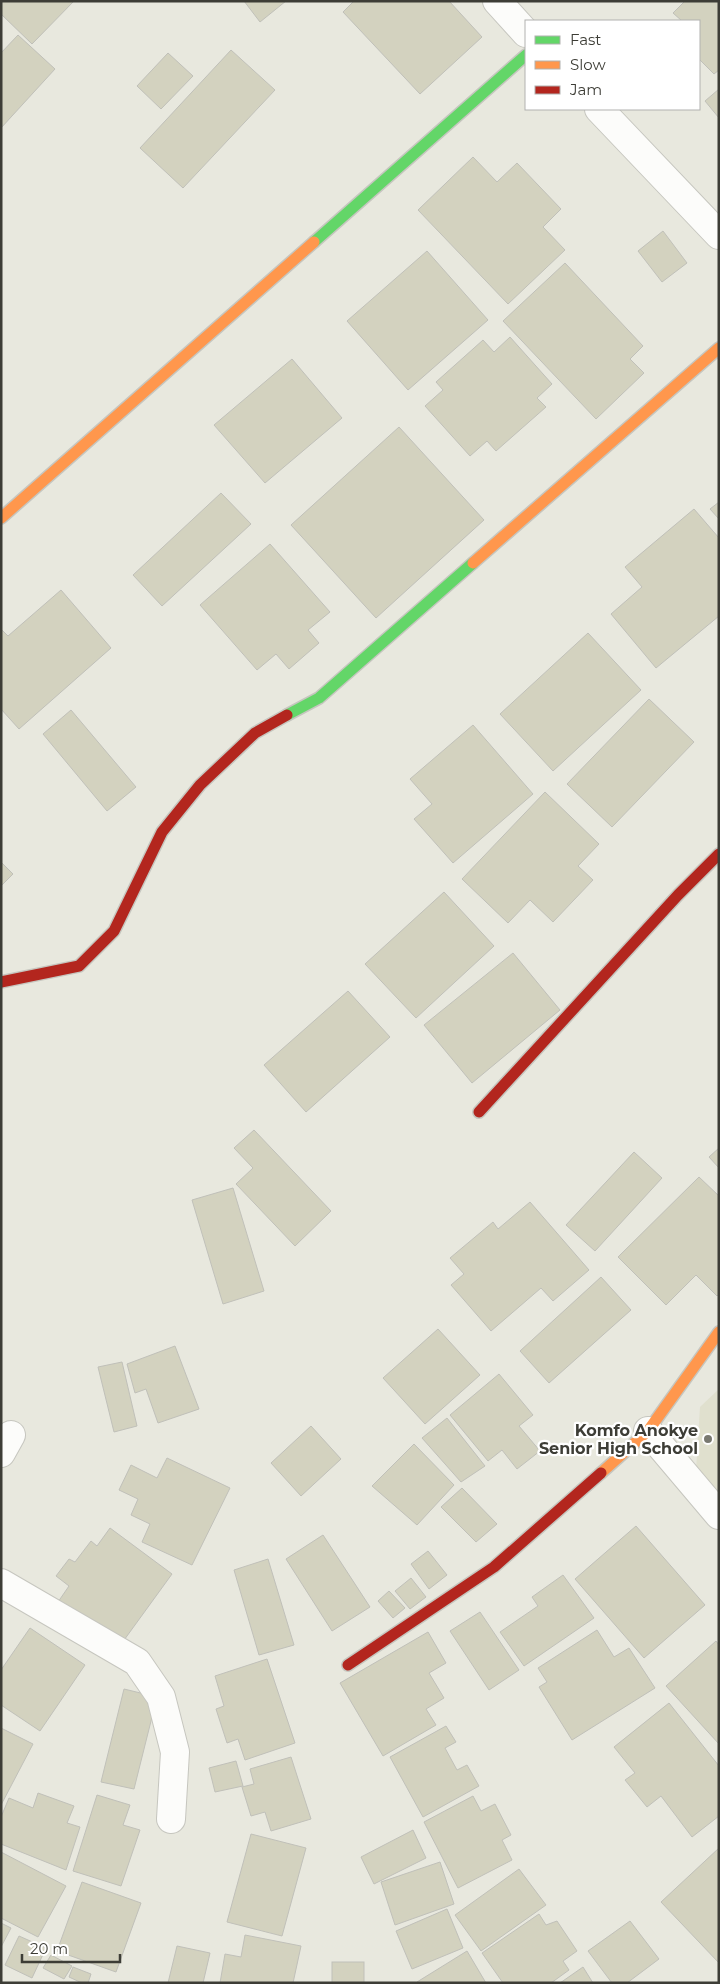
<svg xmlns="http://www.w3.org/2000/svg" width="720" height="1984" font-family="Montserrat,sans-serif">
<rect width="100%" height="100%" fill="#e8e8de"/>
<polygon fill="#e0e0ce" points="719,1389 719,1496 696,1471 700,1407"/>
<g fill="#d3d2bf" stroke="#c0c0b9">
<polygon points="1,1 74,1 32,44 1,14"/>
<polygon points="244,1 286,1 260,22"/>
<polygon points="354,1 449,1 482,37 420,94 343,12"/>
<polygon points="685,1 719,1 719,70 714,74 699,59 699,21 682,21 673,13"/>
<polygon points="18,35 55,69 1,128 1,53"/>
<polygon points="231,50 275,90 183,188 140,148"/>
<polygon points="168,53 193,76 161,109 137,86"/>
<polygon points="719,89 719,118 705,101"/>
<polygon points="473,157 497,182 517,163 561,209 543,227 565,250 508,304 418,210"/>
<polygon points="663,231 687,263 662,282 638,251"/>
<polygon points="427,251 488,320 408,390 347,321"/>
<polygon points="565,263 643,346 630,359 644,373 596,419 503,321"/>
<polygon points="510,337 552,384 537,398 546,407 496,451 487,441 470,456 425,406 443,390 436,382 483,340 494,352"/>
<polygon points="292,359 342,418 265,483 214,425"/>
<polygon points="399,427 484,520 376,618 291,525"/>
<polygon points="221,493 251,524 162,606 133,575"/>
<polygon points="719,502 719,519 710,509"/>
<polygon points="694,509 719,538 719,616 656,668 611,614 642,587 625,567"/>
<polygon points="270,544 330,612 308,630 319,643 289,669 276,654 257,670 200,605"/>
<polygon points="61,590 111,648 19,729 1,709 1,629 8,636"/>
<polygon points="588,633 641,690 553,771 500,714"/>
<polygon points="649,699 694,742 612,827 567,784"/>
<polygon points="71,710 136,787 107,811 43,734"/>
<polygon points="473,725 533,794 453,863 414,819 432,804 410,779"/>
<polygon points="545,792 599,844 578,866 593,880 553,922 530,900 508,923 462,879"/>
<polygon points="1,862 13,874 1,886"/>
<polygon points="444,892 494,946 416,1018 365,964"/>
<polygon points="513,953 560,1010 472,1083 424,1025"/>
<polygon points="348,991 390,1037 306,1112 264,1065"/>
<polygon points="254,1130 331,1211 295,1246 236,1184 253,1168 234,1148"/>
<polygon points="719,1148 719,1168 709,1157"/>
<polygon points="634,1152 662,1178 595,1251 566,1225"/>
<polygon points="699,1177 719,1196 719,1294 717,1296 696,1275 666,1305 618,1257"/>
<polygon points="233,1188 264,1291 223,1304 192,1200"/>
<polygon points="530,1202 589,1270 553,1301 541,1288 491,1331 451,1285 464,1274 450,1258 493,1222 498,1229"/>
<polygon points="601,1277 631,1310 549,1383 520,1351"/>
<polygon points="438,1329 480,1375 425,1424 383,1378"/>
<polygon points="175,1346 199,1409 158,1423 146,1389 135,1393 127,1364"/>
<polygon points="122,1362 137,1426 114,1432 98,1367"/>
<polygon points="499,1374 533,1415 519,1426 540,1451 517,1469 502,1450 488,1461 450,1415"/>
<polygon points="447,1418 485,1466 461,1482 422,1438"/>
<polygon points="311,1426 341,1459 301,1496 271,1463"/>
<polygon points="414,1444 454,1485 417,1525 372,1486"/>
<polygon points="167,1458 230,1488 192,1565 142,1542 150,1524 131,1515 138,1499 119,1490 131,1465 157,1478"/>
<polygon points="462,1488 497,1524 476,1542 441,1507"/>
<polygon points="636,1526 705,1605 644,1658 575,1579"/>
<polygon points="110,1528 172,1574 119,1647 58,1602 69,1586 56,1576 69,1559 75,1562 91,1541 97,1546"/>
<polygon points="323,1535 370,1607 332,1631 286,1559"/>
<polygon points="428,1551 447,1575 429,1589 411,1564"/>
<polygon points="268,1559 294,1645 259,1655 234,1570"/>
<polygon points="563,1575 594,1618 524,1666 500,1632 538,1606 532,1597"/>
<polygon points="411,1578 426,1597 410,1609 395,1591"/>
<polygon points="389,1591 405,1608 393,1618 378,1601"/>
<polygon points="480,1612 519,1670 489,1690 450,1631"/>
<polygon points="30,1628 85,1665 40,1731 1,1705 1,1670"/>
<polygon points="597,1630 614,1657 629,1648 655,1688 572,1740 539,1687 547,1682 538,1668"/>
<polygon points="428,1632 446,1663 429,1673 444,1698 426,1709 436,1725 383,1756 340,1683"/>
<polygon points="716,1641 719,1645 719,1744 666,1686"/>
<polygon points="267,1659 295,1743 245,1760 238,1739 227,1743 216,1709 224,1706 215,1676"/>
<polygon points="124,1689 157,1697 134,1789 101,1782"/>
<polygon points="669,1703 719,1766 719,1816 692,1837 661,1796 647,1807 625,1780 635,1773 614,1747"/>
<polygon points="446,1726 456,1742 445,1748 457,1770 467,1765 479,1786 423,1817 390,1757"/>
<polygon points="1,1728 33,1744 1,1805"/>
<polygon points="291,1757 311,1819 271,1831 265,1812 251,1816 242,1787 254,1784 250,1769"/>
<polygon points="236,1761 243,1786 215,1792 209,1768"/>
<polygon points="38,1793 74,1806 67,1823 80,1827 66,1870 1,1844 1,1817 9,1798 33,1808"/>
<polygon points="97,1795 130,1805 123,1825 140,1830 121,1886 73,1871"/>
<polygon points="473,1796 481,1811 495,1804 511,1835 502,1840 512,1860 458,1888 424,1822"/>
<polygon points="413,1830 426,1858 374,1884 361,1857"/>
<polygon points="251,1834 306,1848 282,1936 227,1922"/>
<polygon points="719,1848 719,1963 661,1902"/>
<polygon points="1,1852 66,1886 38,1937 1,1918"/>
<polygon points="440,1862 454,1904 395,1925 381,1882"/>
<polygon points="519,1869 546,1905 481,1951 455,1915"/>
<polygon points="82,1882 141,1903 116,1972 57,1951"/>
<polygon points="447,1909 463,1948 412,1969 396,1931"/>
<polygon points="539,1914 546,1925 557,1921 577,1951 563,1961 569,1970 551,1983 503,1983 482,1953"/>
<polygon points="630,1921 659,1959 627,1983 612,1983 588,1951"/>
<polygon points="1,1923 11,1928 1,1947"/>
<polygon points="245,1935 301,1946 293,1983 220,1983 225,1954 241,1957"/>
<polygon points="19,1936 46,1948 32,1978 5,1965"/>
<polygon points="177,1946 210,1953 203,1983 168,1983"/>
<polygon points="467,1951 486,1983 417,1983 417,1982"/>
<polygon points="51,1955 72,1966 64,1979 43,1968"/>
<rect x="332" y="1962" width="32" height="21"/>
<polygon points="73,1967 91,1974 88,1983 82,1983 69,1977"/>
<polygon points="583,1967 593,1983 560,1983"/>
</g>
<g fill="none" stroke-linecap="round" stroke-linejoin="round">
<g stroke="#c6c6bf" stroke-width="30">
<g id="street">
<polyline points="497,1 526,33"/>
<polyline points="599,109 719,235"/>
<polyline points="648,1431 719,1515"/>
<polyline points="1,1453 11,1435"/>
<polyline points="1,1583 137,1662 161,1697 175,1752 171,1819"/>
</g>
</g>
<g stroke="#c6c6bf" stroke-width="14">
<g id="fast">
<polyline points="314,242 526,55"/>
<polyline points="287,715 319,698 473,563"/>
</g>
</g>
<g stroke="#c6c6bf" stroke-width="14">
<g id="slow">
<polyline points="1,518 314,242"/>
<polyline points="473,563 719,348"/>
<polyline points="601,1473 648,1431 719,1332"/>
</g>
</g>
<g stroke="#c6c6bf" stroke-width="14">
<g id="jam">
<polyline points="1,982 79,966 114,931 162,832 200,785 255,733 287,715"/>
<polyline points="479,1112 678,895 719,854"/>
<polyline points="348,1665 494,1567 601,1473"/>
</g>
</g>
<use href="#street" stroke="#fcfcfa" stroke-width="28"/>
<use href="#fast" stroke="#63d668" stroke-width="11"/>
<use href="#slow" stroke="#ff974d" stroke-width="11"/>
<use href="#jam" stroke="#b3261e" stroke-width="11"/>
</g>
<circle fill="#797971" stroke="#fff" stroke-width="2" cx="708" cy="1439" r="5"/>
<g text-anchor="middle" stroke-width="4.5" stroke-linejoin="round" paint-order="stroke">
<g font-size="16" font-weight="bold" fill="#3d3d36" stroke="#fff" text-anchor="end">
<text x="698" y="1436">Komfo Anokye<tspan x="698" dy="18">Senior High School</tspan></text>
</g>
</g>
<rect width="720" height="1984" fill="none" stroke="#3d3d36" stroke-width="5"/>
<rect x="525" y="20" width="175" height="90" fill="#ffffff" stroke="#b1b1af"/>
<rect x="535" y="36" width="25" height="8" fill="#63d668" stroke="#b1b1af"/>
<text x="570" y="45" font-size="15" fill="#3d3d36">Fast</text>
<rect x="535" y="61" width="25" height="8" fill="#ff974d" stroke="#b1b1af"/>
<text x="570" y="70" font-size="15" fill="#3d3d36">Slow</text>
<rect x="535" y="86" width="25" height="8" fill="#b3261e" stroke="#b1b1af"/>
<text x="570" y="95" font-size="15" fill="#3d3d36">Jam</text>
<path d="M22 1954v8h98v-8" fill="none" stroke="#3d3d36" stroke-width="2.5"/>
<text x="30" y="1954" font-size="15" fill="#3d3d36" stroke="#ffffff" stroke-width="4" paint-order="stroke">20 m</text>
</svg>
